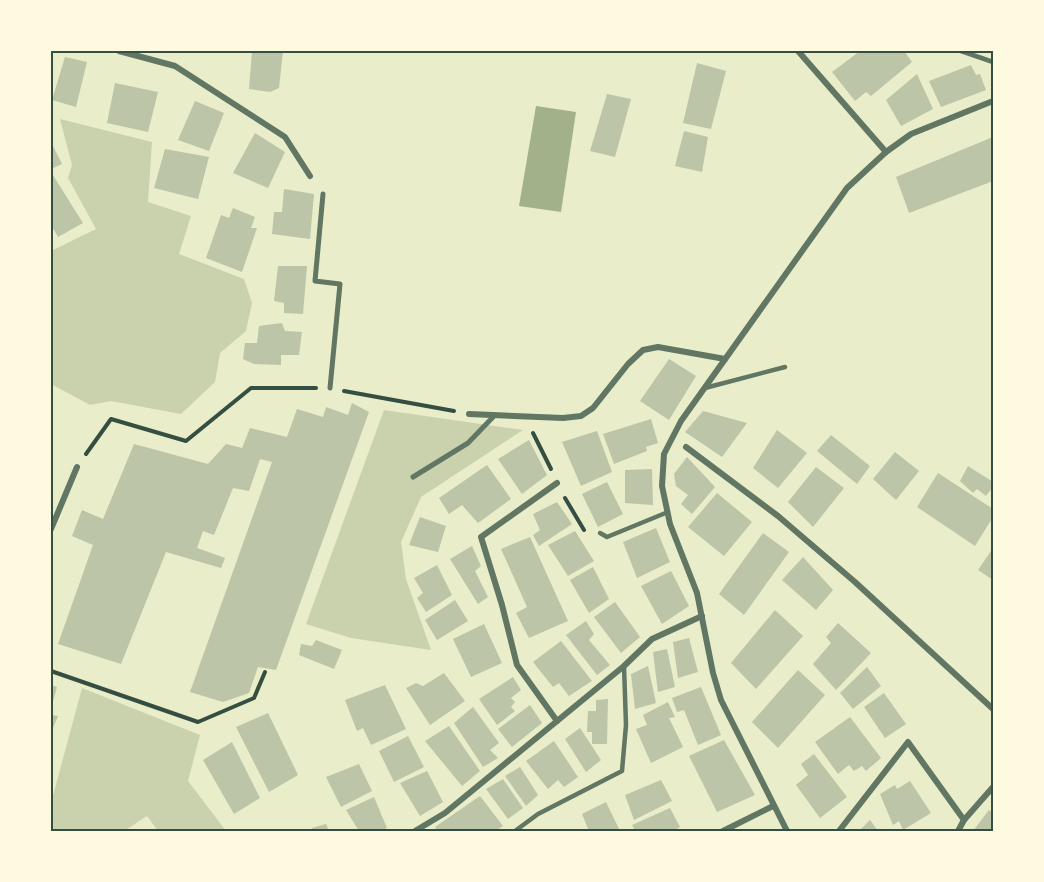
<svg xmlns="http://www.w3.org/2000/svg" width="1044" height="882" font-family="'Noto Sans',sans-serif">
<rect width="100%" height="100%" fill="#e9edc9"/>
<g fill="#cad2ad">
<polygon points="60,119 152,142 148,202 191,216 179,254 244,279 252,303 246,331 220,353 215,382 181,414 111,401 90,405 51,384 51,251 96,229 68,178 72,165"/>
<polygon points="384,410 523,430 421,497 401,542 406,579 431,650 351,638 306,624"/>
<polygon points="82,688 200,735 188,781 226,831 158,831 147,816 124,831 51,831 51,803"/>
</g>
<polygon fill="#a3b18a" points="536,106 576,112 561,212 519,206"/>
<g fill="#bcc5a7">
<polygon points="252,51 283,51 279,88 270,92 249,89"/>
<polygon points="860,51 904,51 912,62 871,96 866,92 855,101 832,72"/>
<polygon points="65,57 87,62 76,107 52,100"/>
<polygon points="697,63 726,71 711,129 683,123"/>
<polygon points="971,65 976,75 980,74 986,90 941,107 929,81"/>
<polygon points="917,74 933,109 901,126 886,100"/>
<polygon points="115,83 158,92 148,132 107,123"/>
<polygon points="607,94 631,99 615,157 590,151"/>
<polygon points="195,101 224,113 209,151 178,140"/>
<polygon points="684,131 708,137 702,172 675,166"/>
<polygon points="255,133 285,152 268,188 233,173"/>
<polygon points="993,137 993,181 909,213 896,177"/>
<polygon points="51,142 62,164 51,169"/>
<polygon points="165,149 209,157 198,199 154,188"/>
<polygon points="51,172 83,223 58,237 51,225"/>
<polygon points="284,189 314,194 310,239 272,234 274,212 282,212"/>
<polygon points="233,208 255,217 251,228 257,228 242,272 206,258 221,215 229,218"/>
<polygon points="278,266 307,266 303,314 284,313 284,303 274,301"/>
<polygon points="282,323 285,331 302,332 299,355 281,355 281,365 254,364 243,359 245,343 257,343 259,326"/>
<polygon points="669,359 696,376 669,420 640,401"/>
<polygon points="352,403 369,412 276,670 258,667 249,693 223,702 190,692 272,462 260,459 249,491 233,488 214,535 203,531 197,548 225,558 221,568 166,552 121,664 58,644 93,545 72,536 82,510 103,519 134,444 208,464 226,444 242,448 250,428 287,437 297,409 323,417 326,407 348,415"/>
<polygon points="703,411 747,423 722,457 685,432"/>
<polygon points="651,419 658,443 646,447 647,451 614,464 603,434"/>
<polygon points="777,430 807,453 778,488 753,468"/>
<polygon points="597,431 612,472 581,486 562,442"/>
<polygon points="831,435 870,466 857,484 817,451"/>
<polygon points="529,440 547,475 522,494 498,459"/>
<polygon points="895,452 919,471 896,500 873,479"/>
<polygon points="687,457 715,487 692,514 681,504 688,495 676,486 674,474"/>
<polygon points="487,465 511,499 478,523 462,505 449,514 439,498"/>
<polygon points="968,466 993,482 993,487 986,496 977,489 973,493 960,481"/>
<polygon points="816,467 844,488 813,527 788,502"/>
<polygon points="652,469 653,505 625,503 625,470"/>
<polygon points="938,473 993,509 993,517 975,546 917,507"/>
<polygon points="607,482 623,514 598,527 582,494"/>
<polygon points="717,493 752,522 724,556 688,527"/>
<polygon points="557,502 572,524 539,546 533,535 540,530 533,514"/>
<polygon points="420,517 446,526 438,552 409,545"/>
<polygon points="656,528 670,562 637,578 623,542"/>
<polygon points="575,531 594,561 568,576 548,545"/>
<polygon points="763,533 789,552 744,615 719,594"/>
<polygon points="530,537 568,621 529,638 516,613 527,607 501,549"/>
<polygon points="472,546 481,566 475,571 488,597 478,604 450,559"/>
<polygon points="993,548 993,580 978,570"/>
<polygon points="803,557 833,590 816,610 782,580"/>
<polygon points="437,565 452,595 426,612 417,598 423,593 414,578"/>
<polygon points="593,567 609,599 589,613 570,580"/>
<polygon points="671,571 689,606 662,624 641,586"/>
<polygon points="455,600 468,621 437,640 425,620"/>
<polygon points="615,602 640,637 621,653 594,617"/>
<polygon points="775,610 803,636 756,689 731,663"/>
<polygon points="586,621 594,634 589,640 610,665 597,675 566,635"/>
<polygon points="838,623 871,653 836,690 813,664 831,643 826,637"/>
<polygon points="484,624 502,663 471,677 453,639"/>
<polygon points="689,638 698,672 678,678 673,642"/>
<polygon points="316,640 342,650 334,669 299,655 301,644 312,646"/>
<polygon points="561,641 592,681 569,696 559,683 553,687 533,662"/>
<polygon points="667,649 675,687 658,692 653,652"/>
<polygon points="648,666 656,703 635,709 631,674"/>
<polygon points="867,667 881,686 853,709 840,693"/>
<polygon points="798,670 825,695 778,748 752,722"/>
<polygon points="444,673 465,701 430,725 406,688 416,683 423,686"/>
<polygon points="513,677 521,690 511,698 515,702 511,707 515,711 497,725 479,699"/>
<polygon points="51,685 57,687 52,705 51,705"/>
<polygon points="385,685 406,729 371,745 363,728 357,731 345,700"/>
<polygon points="701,687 721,735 698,745 684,710 677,712 672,698"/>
<polygon points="884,693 906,724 885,738 864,707"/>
<polygon points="608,699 607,744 592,744 592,732 587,732 588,711 596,711 596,700"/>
<polygon points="668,702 675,717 669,718 683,747 651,763 636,729 647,725 643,715"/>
<polygon points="530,705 542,723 512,747 498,729"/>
<polygon points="473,707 499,743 490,750 498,758 483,767 454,723"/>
<polygon points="268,713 298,775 269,792 236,727"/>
<polygon points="51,715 58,716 53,728 51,728"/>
<polygon points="850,717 881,758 866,771 862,766 854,771 849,765 838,774 815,742"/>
<polygon points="449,726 480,771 462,786 425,741"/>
<polygon points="580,728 601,760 586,772 565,739"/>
<polygon points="408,736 424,767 394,782 379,751"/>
<polygon points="724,740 755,795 717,812 689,756"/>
<polygon points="554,741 578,777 564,787 558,780 548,789 526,761"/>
<polygon points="232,742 260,798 234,814 203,760"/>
<polygon points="814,754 847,797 820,818 796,785 808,775 801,764"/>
<polygon points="359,764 372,791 341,807 326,777"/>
<polygon points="520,767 538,795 526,806 505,776"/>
<polygon points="427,771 443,802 420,816 400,783"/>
<polygon points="503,779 523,808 508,819 486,789"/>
<polygon points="661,780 672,801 634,820 625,795"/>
<polygon points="910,781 931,813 903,830 899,821 893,825 880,794 895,785 897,789"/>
<polygon points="480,796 503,826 495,831 438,831 435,827"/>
<polygon points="374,797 387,828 381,831 359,831 346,810"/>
<polygon points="606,802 620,831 589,831 582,814"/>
<polygon points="670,808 680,827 673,831 635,831 632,825"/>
<polygon points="989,810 993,813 993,831 973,831"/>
<polygon points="870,820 878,831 859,831"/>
<polygon points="326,824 329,831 313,831 312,828"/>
</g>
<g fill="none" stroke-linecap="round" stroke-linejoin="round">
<g stroke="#344e41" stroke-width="4">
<polyline points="344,391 454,411"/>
<polyline points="533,433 551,469"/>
<polyline points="86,454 111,419 186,441 251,388 316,388"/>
<polyline points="565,498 584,530"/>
<polyline points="51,671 198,722 254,698 265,672"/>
</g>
<g stroke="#617663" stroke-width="4.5">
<polyline points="961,51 993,62"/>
<polyline points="705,388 785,367"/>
<polyline points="600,533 607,537 668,512"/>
<polyline points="515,831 538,814 622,771 626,725 624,666"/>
</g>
<g stroke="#617663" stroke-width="5">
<polyline points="323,194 315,281 340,284 330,388"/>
<polyline points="413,477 468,443 495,415"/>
</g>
<g stroke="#617663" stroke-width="6">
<polyline points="119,51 175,66 285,137 310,176"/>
<polyline points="798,51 886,152"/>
<polyline points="469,414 563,418 581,416 593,408 628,364 643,350 658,347 725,359"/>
<polyline points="686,447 778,516 855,582 993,709"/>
<polyline points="557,483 481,537 502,605 517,665 557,721"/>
<polyline points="51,529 77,467"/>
<polyline points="415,831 445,813 624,666 652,639 702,616"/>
<polyline points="723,831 773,806"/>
<polyline points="787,831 721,700 713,673 697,593 670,524 662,486 664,454 681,421 847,188 886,152 911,134 993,101"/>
<polyline points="839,831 908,742 964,820"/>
<polyline points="958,831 964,820 993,787"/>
</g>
</g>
<rect width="1044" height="882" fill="none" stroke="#fefae0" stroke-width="105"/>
<rect x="52" y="52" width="940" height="778" fill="none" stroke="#344e41" stroke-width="2"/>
</svg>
